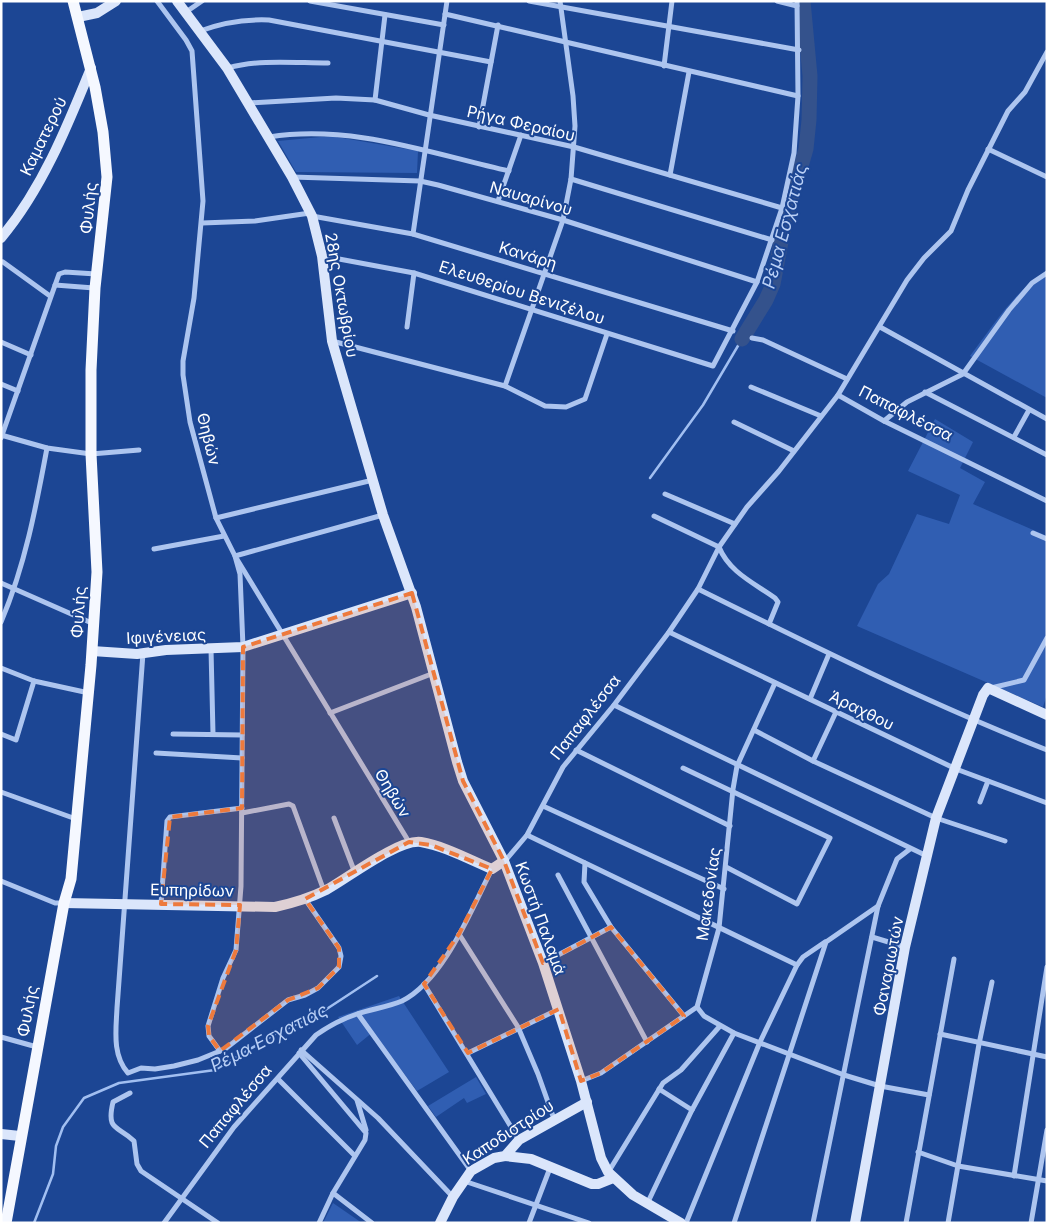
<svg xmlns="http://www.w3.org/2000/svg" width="1048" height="1224" font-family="Inter,sans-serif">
<rect width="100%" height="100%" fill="#1c4694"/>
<g fill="#305eb2">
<polygon points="331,136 418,151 417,173 296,172 278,141"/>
<path d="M1047,271v127l-77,-42c23,-30 44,-65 77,-85z"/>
<polygon points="935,419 973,442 960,468 985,482 973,504 1047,536 1047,694 1043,707 857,626 878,584 889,574 917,514 949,524 960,495 908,471"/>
<polygon points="399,996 449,1072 417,1091 373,1032 357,1045 338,1017"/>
<polygon points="476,1077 486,1094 467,1103 464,1098 436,1117 428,1106"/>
<polygon points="333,1203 362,1223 323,1223"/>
</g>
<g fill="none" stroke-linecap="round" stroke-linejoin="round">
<g stroke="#a1bff1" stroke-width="2.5">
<polyline points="650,478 703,405 742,339"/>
<polyline points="34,1223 53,1174 56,1146 63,1127 84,1098 119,1083 215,1070 277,1033 319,1014 377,976"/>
</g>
<polyline stroke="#34528c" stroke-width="15" points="742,339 766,300 773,284 785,221 806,149 809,120 810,76 803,1"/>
<g stroke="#adc5ef" stroke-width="5">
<polyline points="157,1 186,40 192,51 203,201 194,298 183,361 183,375 190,422 216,518 235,556 409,842"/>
<polyline points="310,1 444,25"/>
<polyline points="529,1 799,50"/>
<polyline points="777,1 797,6"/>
<polyline points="186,12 202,1"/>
<polyline points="445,14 798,96"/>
<path d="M200,31c24,-9 44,-12 69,-11l222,42"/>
<polyline points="664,66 672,1"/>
<path d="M228,68c32,-9 67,-5 100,-5"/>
<polyline points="375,100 385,15"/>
<polyline points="249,103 336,98 375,100 429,115 574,147 782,208"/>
<polyline points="479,127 498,25"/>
<path d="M269,137c82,-13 160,16 240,34"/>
<polyline points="988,149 1047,177"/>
<polyline points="670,175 689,72"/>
<polyline points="292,177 420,181 438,185 563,220 757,282"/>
<polyline points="571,179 772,240"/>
<polyline points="498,201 521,135"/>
<polyline points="312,216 413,234 733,331"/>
<polyline points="202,223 255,221 310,213"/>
<polyline points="413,234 447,1"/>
<polyline points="323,256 414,273 713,366 757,282 782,208 794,153 798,96 797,1"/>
<polyline points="3,262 50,296"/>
<polyline points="55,285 94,288"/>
<polyline points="407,327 414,273"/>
<polyline points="880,327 1047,419"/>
<polyline points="752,338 763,340 847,379"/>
<polyline points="332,341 505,386 545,406 566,407 585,399 607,334"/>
<polyline points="1,342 31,355"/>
<polyline points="1,384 18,391"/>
<polyline points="505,386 563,220 571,179 575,126 573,96 560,1"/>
<polyline points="751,387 821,416"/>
<polyline points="925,392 1047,455"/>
<polyline points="838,395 907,280 924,258 951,231 968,190 1008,111 1025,92 1047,52"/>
<polyline points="884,421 907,402 963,374 1009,310 1032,283 1047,273"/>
<polyline points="734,422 794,451"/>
<polyline points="1,435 47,448 91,454 139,450"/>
<polyline points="1014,437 1029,410"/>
<polyline points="1,438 59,274 65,272 96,274"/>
<polyline points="665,494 735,524"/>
<path d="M654,516l65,31c10,25 35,36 56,51l3,4 -9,22"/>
<polyline points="216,518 373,480"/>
<polyline points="1033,533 1047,539"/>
<polyline points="154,549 224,536"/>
<polyline points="1,583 94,624"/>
<path d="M698,589c115,57 230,114 349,161"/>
<path d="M1,622c24,-56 35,-115 46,-174"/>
<polyline points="669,632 956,769 1047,803"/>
<polyline points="211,649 213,734"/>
<path d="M143,653l-26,355c-1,22 -5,47 11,65l13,-5 14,1 19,-3 24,-6 27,-11 63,-49 17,-5 13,-7 21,-21 2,-11 -2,-8 -34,-49"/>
<polyline points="1,668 34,681 89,693"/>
<polyline points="991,688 1024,680 1047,638"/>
<polyline points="810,699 829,654"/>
<polyline points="614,705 927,856"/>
<polyline points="330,713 434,673"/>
<polyline points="754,730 813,761 936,818 1005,841"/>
<polyline points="1,734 16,740 34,681"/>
<polyline points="173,734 242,735"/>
<polyline points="576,750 730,826"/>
<polyline points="156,753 242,758"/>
<polyline points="813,761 836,712"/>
<polyline points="683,768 830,838 797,904 726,867"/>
<polyline points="1,792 76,819"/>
<polyline points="980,802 988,781"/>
<polyline points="543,806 724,889"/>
<polyline points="242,813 289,804 293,806 324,891"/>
<polyline points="334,818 355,873"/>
<polyline points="527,835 797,965"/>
<polyline points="505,861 527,835 563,767 614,705 669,632 698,589 719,547 747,507 779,471 838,395 884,421 1047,501"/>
<polyline points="585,863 584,882 611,927 684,1016"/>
<polyline points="558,875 647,1042"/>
<polyline points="1,881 55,903 64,903"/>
<polyline points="161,904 167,821 170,817 242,808"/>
<polyline points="459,934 518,1027 538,1074 554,1119"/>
<polyline points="872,937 905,947"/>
<polyline points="543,963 611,927"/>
<polyline points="424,984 519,1140"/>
<polyline points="697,1007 704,1016 734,1033 844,1075 880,1086 929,1095"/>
<polyline points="358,1014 471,1171"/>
<polyline points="940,1034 1047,1057"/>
<polyline points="1,1037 37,1047"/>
<polyline points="301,1050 378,1118 453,1197"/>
<polyline points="220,1051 209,1036 208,1026 223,978 236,950 241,886 243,647 240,574 235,556 383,515"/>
<polyline points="299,1053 366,1133 365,1140 333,1193"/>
<polyline points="468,1053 559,1009"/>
<polyline points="278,1079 355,1156"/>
<polyline points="581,1081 601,1073 697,1007 719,928 733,789 737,766 775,683"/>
<polyline points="659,1089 692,1110"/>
<path d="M130,1093l-17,9c-7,30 5,23 21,39l3,23 4,7 77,52"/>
<polyline points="357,1100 366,1130"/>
<polyline points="918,1152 958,1166 1047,1181"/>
<polyline points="609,1171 663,1083 681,1070 720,1026"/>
<polyline points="1014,1176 1047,967"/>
<polyline points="464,1181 589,1223"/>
<polyline points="647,1204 692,1110 734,1033"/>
<path d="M164,1223l70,-96 82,-92c13,-9 26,-16 41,-21 15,-5 31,-7 45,-13 42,-21 69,-91 90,-132"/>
<polyline points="319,1223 333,1193 372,1223"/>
<polyline points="529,1223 550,1168"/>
<polyline points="686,1223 760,1042 797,965 803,957 825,942"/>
<polyline points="734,1223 826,942 878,906"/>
<polyline points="813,1223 878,906 897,859 910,849"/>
<polyline points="906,1223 954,959"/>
<polyline points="948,1223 979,1044 992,982"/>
<polyline points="1031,1223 1047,1130"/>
</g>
<g stroke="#dbe6fb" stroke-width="10">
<polyline points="177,1 227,68 292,177 312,216 322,256 332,341 383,515 416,607 457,762 463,781 504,861 543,963 581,1081 601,1158 608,1172 633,1195 681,1223"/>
<polyline points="78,17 97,13 116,1"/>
<path d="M1,238c41,-49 66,-111 90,-170"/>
<polyline points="92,651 137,654 166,650 243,647 412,593"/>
<path d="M64,903l211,4c18,-4 35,-9 51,-17 22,-12 72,-51 95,-48 24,4 49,18 71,27l12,-8"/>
<polyline points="1,1134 20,1136"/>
<polyline points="505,1156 531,1159 592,1184 598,1184 613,1178"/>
<polyline points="440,1223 453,1197 471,1171 494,1158 505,1156 519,1140 587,1102"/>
<polyline points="855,1223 905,947 936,818 983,695 988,688 1047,715"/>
</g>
<polyline stroke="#f5f8ff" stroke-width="11" points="6,1223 64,903 71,879 91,665 97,572 91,454 91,370 95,288 107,177 103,132 95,87 73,1"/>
</g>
<path fill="#ed7a3d" fill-opacity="0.2" stroke="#ed7a3d" stroke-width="4" stroke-dasharray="10 6" stroke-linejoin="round" d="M412,593l51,188 41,80 39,102 68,-36 73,89 -83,57 -20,8 -22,-72 -91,44 -44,-69 35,-50 33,-65 -61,-24 -22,-3 -104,57 34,49v19l-21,21 -30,12 -68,51 -11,-15 -1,-10 28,-76 4,-45 -79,-1 9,-87 72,-9 1,-161z"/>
<g text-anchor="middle" stroke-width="4" stroke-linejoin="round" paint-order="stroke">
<g font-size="16" fill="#fff" stroke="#1c4694">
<text transform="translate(521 123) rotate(13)" y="6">Ρήγα Φεραίου</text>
<text transform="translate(43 136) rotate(-64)" y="6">Καματερού</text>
<text transform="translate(531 198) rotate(16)" y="6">Ναυαρίνου</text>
<text transform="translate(88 208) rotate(-84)" y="6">Φυλής</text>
<text transform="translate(528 255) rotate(17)" y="6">Κανάρη</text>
<text transform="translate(522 292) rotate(18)" y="6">Ελευθερίου Βενιζέλου</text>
<text transform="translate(342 295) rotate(80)" y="6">28ης Οκτωβρίου</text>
<text transform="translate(906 413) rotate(27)" y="6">Παπαφλέσσα</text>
<text transform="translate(209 439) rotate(76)" y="6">Θηβών</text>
<text transform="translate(78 612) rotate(-86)" y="6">Φυλής</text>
<text transform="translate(166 636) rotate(-3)" y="6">Ιφιγένειας</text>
<text transform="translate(862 710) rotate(26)" y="6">Άραχθου</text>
<text transform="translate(585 717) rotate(-52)" y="6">Παπαφλέσσα</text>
<text transform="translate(393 793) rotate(59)" y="6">Θηβών</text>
<text transform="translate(192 890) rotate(1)" y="6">Ευπηρίδων</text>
<text transform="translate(708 894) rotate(-82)" y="6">Μακεδονίας</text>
<text transform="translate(541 918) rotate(70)" y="6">Κωστή Παλαμά</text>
<text transform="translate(888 966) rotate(-79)" y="6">Φαναριωτών</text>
<text transform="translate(27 1011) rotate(-79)" y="6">Φυλής</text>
<text transform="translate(235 1106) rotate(-50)" y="6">Παπαφλέσσα</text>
<text transform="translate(508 1132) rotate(-33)" y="6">Καποδιστρίου</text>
</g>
<g font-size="18" font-style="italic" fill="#bad0f6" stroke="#1c4694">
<text transform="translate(785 226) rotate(-75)" y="6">Ρέμα Εσχατιάς</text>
<text transform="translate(269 1038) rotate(-27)" y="6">Ρέμα Εσχατιάς</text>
</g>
</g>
<rect width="1048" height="1224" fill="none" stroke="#ffffff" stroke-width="5"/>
</svg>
